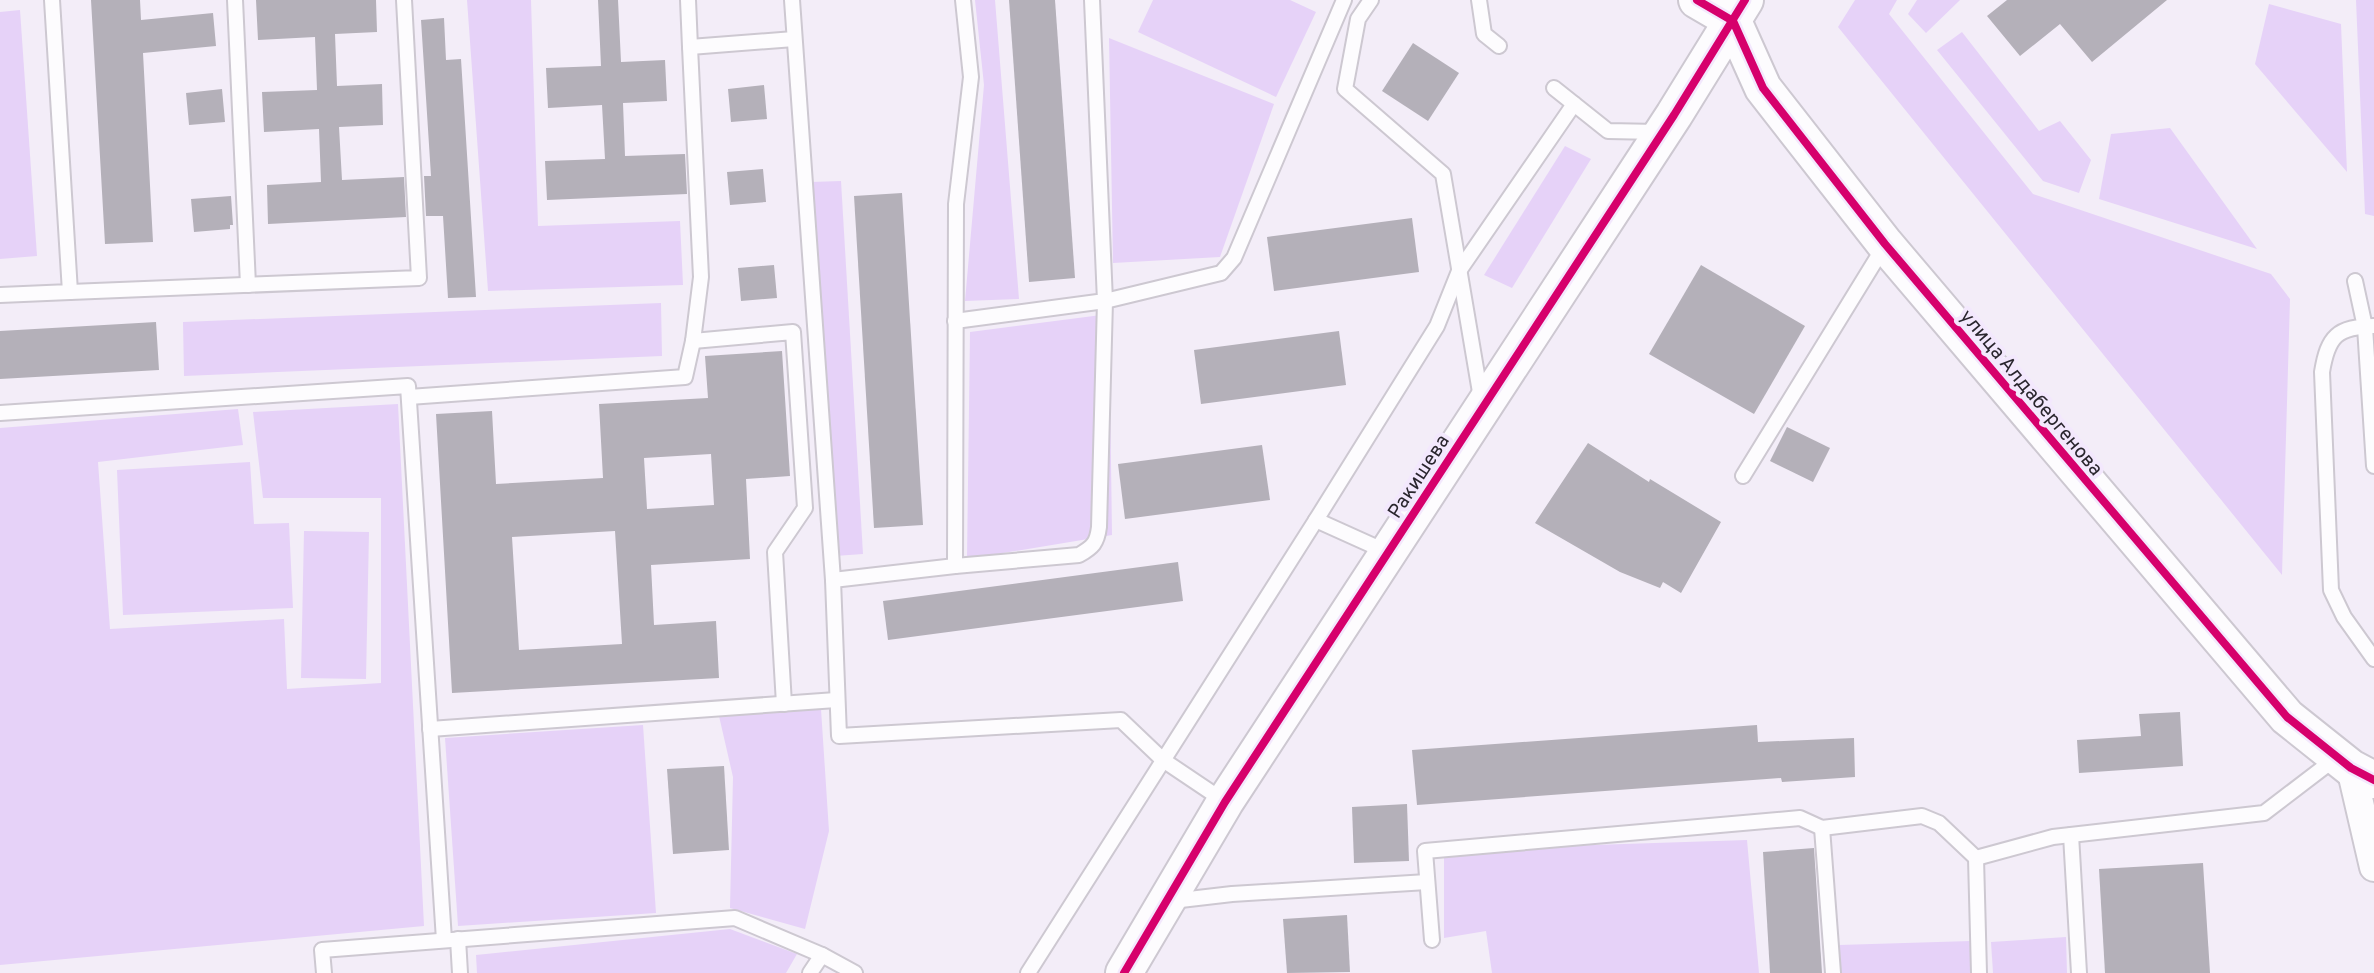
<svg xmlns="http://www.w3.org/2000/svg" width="2374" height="973" font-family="Overpass,sans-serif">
<rect width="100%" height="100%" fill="#f3edf8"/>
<g fill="#e6d2f8">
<polygon points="467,0 531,0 538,226 680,221 683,285 488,291"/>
<polygon points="975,0 995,0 1019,299 965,301 984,85"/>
<polygon points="1153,0 1290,0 1316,12 1276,97 1138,32"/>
<polygon points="1855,0 1897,0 1889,14 2033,194 2271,274 2290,299 2282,575 1838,27"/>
<polygon points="1917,0 1960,0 1926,33 1908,14"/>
<polygon points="2356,0 2374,0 2374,216 2365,214"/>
<polygon points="2269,4 2341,24 2347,172 2255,64"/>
<polygon points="20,10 37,256 0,259 0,12"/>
<polygon points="1962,32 2039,131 2060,121 2091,160 2079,193 2043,181 1937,50"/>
<polygon points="1109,38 1274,104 1220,257 1113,263"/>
<polygon points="2170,128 2257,249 2099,199 2111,134"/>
<polygon points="1565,146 1591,159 1512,288 1484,275"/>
<polygon points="841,181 863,554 835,556 811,182"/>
<polygon points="661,303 662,356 184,376 183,322"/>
<polygon points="1109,314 1112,535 967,559 970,332"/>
<polygon points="398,404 424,926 0,965 0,428 238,409 243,445 98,462 110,629 284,619 287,689 381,683 381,498 263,498 253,412"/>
<polygon points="250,462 254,524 289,523 293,608 123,615 117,470"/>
<polygon points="304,531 369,532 366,679 301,678"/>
<polygon points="821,709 829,831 805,929 730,908 733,777 719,716"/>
<polygon points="643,725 656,913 458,926 445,738"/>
<polygon points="1747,840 1759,973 1492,973 1486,931 1444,938 1444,850"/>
<polygon points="730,929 797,954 786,973 477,973 476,955"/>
<polygon points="2066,937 2067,973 1993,973 1991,942"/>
<polygon points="1971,941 1972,973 1841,973 1839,945"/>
</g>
<g fill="#b4b0b9" fill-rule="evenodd">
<polygon points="91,0 140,0 141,20 213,13 216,46 143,53 153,242 105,244"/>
<polygon points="256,0 376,0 377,32 335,34 337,86 382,84 383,125 339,127 342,180 404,177 406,217 268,224 267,185 321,182 319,129 264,132 262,92 317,90 315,37 258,40"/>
<polygon points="598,0 618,0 621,62 665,60 667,101 623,103 625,156 685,154 687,194 547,200 545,161 605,159 602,105 548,108 546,68 601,66"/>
<polygon points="1009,0 1055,0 1075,278 1029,282"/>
<polygon points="2007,0 2167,0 2092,62 2060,24 2020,56 1987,16"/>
<polygon points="444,18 446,60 461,59 476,297 448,298 443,216 426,216 424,176 431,176 421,20"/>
<polygon points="1413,43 1459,73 1428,121 1382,91"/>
<polygon points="764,85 767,119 731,122 728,89"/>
<polygon points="222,89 225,122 189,125 186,93"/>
<polygon points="763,169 766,202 730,205 727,172"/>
<polygon points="902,193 923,525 874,528 854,196"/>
<polygon points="231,196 233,225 230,225 230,229 194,232 191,199"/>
<polygon points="1412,218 1419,272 1274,291 1267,237"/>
<polygon points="774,265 777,298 741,301 738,268"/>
<polygon points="1701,265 1805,326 1754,414 1649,354"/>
<polygon points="156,322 159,370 0,379 0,331"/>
<polygon points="1339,331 1346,385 1201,404 1194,350"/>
<path d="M782,351l8,125 -44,3 4,80 -99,6 3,60 62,-4 3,57 -267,15 -16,-279 56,-3 4,73 107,-6 -4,-74 109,-6 -3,-42zM711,454l3,51 -67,4 -3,-51zM615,531l7,113 -103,6 -7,-113z"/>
<polygon points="1787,427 1830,448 1813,482 1770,461"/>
<polygon points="1588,443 1649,482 1650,479 1721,522 1681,593 1663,582 1660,588 1620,572 1535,523"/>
<polygon points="1262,445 1270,500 1125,519 1118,464"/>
<polygon points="1178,562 1183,601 888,640 883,601"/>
<polygon points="2180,712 2183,766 2079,773 2077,740 2141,736 2139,714"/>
<polygon points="1757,725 1758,742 1854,738 1855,777 1782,782 1781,778 1417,805 1412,750"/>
<polygon points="724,766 729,850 673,854 667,769"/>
<polygon points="1407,804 1409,861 1354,863 1352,807"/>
<polygon points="1814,848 1822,973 1770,973 1763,852"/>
<polygon points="2203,863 2210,973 2105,973 2099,869"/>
<polygon points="1347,915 1350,972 1287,973 1283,919"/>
</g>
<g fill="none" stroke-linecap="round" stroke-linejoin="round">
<g stroke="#cdc8d1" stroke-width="18">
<g id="service">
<polyline points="235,0 248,285"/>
<polyline points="688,0 690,47"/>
<polyline points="792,0 833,580 839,736 1121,720 1163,760 1224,801"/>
<polyline points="1371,0 1358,19 1345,89 1443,174 1481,398"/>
<polyline points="1479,0 1484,34 1499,46"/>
<polyline points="1554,88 1608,131 1658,132"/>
<polyline points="2355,281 2365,327 2374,466"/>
<polyline points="70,292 419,278 404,0"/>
<polyline points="0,295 70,292 52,0"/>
<polyline points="955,321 1105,301 1092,0"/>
<path d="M2374,326c-37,1 -46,10 -52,46l9,218 13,27 30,42"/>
<polyline points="693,341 793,332 805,508 775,552 784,704"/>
<polyline points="409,397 685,377 693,341 701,277 690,47 794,39"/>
<polyline points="0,413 408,386 444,940"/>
<polyline points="1743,476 1885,245"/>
<polyline points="1387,552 1316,520 1437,326 1459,271 1574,104"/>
<path d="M955,566l124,-11c14,-8 18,-12 20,-28l6,-226 116,-28 13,-15 110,-258"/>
<polyline points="833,580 955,566 956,204 971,77 963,0"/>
<polyline points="430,729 836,700"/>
<polyline points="1822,828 1833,973"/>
<polyline points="2071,835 2079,973"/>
<polyline points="1976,858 2053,837 2264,813 2336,758"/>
<polyline points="1172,901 1232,894 1427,882"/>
<polyline points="458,939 460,973"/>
<polyline points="1432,940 1425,851 1800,818 1822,828 1922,816 1939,823 1976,858 1979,973"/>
<polyline points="324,973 322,950 735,918 822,955"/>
<polyline points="810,973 822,955 855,973"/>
<polyline points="1028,973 1316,520"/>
</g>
</g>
<g stroke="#cdc8d1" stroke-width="32">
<polyline id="minor" points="2351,768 2374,867"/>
</g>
<g stroke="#cdc8d1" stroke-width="40">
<g id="tertiary">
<polyline points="1697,0 1733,21 1763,88 1885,244 2287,717 2351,768 2374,780"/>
<polyline points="1124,973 1225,802 1674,115 1745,0"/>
</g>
</g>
<use href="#service" stroke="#fdfcfe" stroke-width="14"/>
<use href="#minor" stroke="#fdfcfe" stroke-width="28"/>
<use href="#tertiary" stroke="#fdfcfe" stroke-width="36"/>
<g stroke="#f3e8fd" stroke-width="13">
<g id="cycleway">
<polyline points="1697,0 1733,21 1763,88 1885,244 2287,717 2351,768 2374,780"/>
<polyline points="1124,973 1225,802 1674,115 1745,0"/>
</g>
</g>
<use href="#cycleway" stroke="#d6006c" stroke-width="8"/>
</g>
<g text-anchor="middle" stroke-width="8" stroke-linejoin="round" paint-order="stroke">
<g font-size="20" fill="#2a262e" stroke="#f3e8fd">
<text transform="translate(2032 392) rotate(50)" y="7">улица Алдабергенова</text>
<text transform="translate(1418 476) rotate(-57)" y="7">Ракишева</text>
</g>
</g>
</svg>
